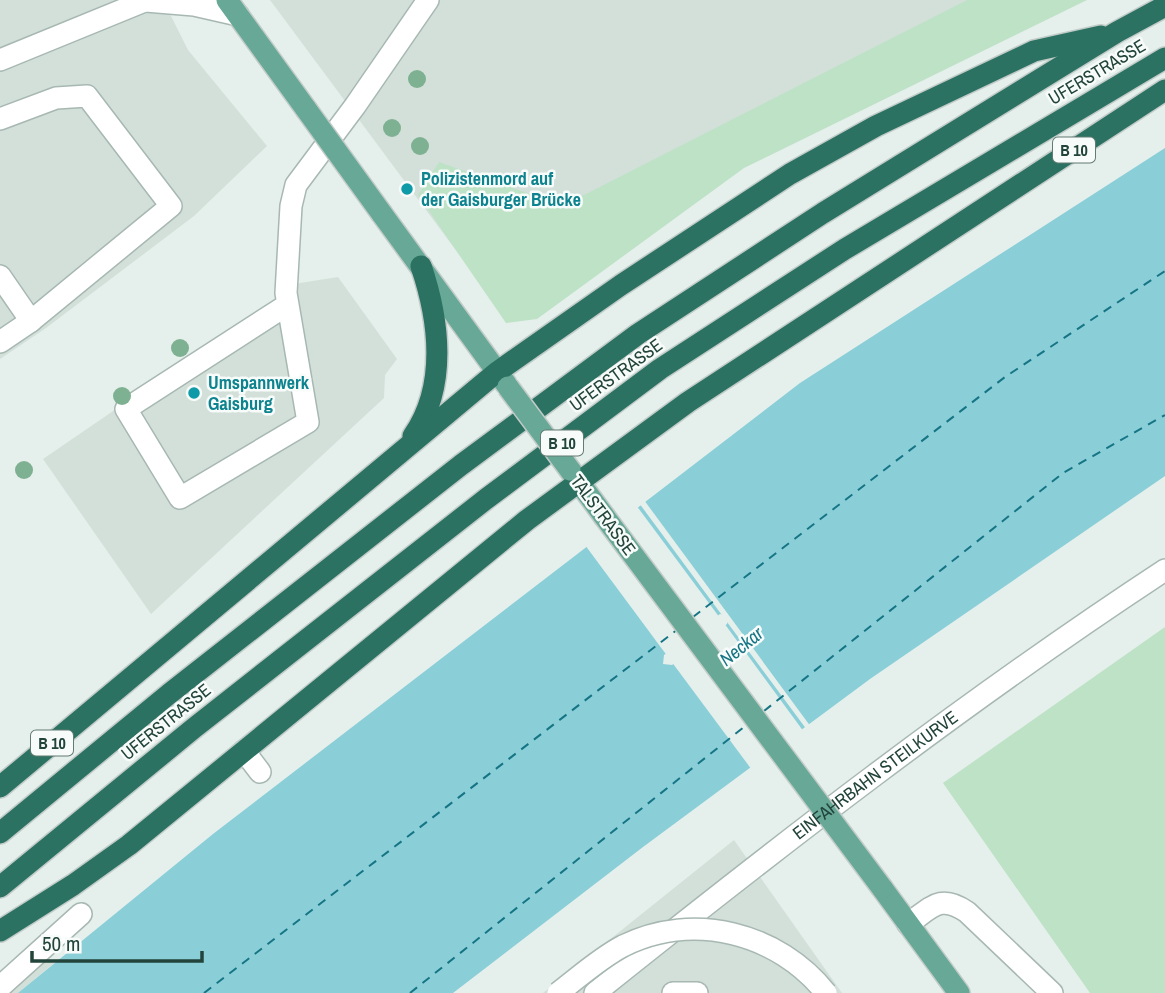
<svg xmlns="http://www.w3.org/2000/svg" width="1165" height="993" font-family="'Archivo Narrow',sans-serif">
<rect width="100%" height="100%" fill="#e5efeb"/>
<g fill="#d3e0da">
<polygon points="0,0 163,0 188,50 267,146 194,216 46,328 0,359"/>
<polygon points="270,0 1066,0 737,167 507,319"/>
<polygon points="338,277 397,359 385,375 384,398 151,614 43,459 300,283"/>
<polygon points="734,840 842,993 543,993"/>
<polygon points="27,954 47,957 54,963 18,993 0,993 0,971"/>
</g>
<g fill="#bde2c6">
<polygon points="967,0 1087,0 744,168 537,319 506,323 418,195 439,162 541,198 584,195"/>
<polygon points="1165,627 1165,993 1090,993 943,783"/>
</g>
<path fill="#8aced8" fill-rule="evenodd" d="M1165,148v328l-295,203 -227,168 -190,146h-435l195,-159 587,-451zM720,614l9,2 -2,8 -55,41 -9,-1 1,-9z"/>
<g fill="#e5efeb">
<polygon points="644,500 811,727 807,730 639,503"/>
<polygon points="636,505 720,618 668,657 585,545"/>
<polygon points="724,623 804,732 752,770 671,661"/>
</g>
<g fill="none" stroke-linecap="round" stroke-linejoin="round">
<g stroke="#167585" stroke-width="2" stroke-dasharray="9 7" stroke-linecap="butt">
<polyline points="693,617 1005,377 1165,271"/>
<polyline points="764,711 1063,473 1165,415"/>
<polyline points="204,993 678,629"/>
<polyline points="410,993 749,723"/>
</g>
<g stroke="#a7b8b2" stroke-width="24">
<g id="minor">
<polyline points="146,1 194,5 238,15"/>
<polyline points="0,60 147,0"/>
<polyline points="0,119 56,98 87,96 171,206 31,321 0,342"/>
<polyline points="0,276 31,321"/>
<polyline points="287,305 126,409 180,498 308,422 286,293 291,206 296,185 355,106 428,0"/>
<polyline points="244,751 260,772"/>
<path d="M908,924c23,-16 32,-31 59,-12l85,81"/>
<polyline points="0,987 81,914"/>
<path id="s1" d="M595,993c185,-148 372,-293 570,-423"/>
<polyline points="673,993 697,993"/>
</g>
</g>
<g stroke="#c1cbc8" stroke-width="24">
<g id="major">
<polyline points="227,0 306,109"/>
<polyline points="382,214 506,384"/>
<polyline points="570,470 604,516"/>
<polyline points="882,888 959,993"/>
</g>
</g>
<g stroke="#c1cbc8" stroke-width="24">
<g id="highway">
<path d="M413,436c35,-50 26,-117 8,-170"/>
<polyline points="0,787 497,372 621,285 790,174 876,126 1034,51 1101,36"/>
<polyline points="0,833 169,694 461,465 638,334 823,213 1117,32 1165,6"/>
<polyline points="0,887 194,728 486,499 660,369 845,249 1165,58"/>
<polyline points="0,931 73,885 129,845 527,520 688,402 1165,90"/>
</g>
</g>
<use href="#minor" stroke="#fff" stroke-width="21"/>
<use href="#major" stroke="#67a896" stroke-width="21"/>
<use href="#highway" stroke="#2b7262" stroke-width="21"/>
<g stroke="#a7b8b2" stroke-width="24" stroke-linecap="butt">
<path id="minor-bridge" d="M558,993c21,-16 42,-35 65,-47 71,-35 155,-13 203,47"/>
</g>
<g stroke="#c1cbc8" stroke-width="24" stroke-linecap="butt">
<g id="major-bridge">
<polyline points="306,109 382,214"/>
<polyline points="508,387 570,470"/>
<polyline points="604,516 882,888"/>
</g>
</g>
<use href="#minor-bridge" stroke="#fff" stroke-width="21"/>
<use href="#major-bridge" stroke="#67a896" stroke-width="21"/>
</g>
<g fill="#7eb191">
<circle cx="417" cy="79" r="9"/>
<circle cx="392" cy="128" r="9"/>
<circle cx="420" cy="146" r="9"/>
<circle cx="180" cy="348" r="9"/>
<circle cx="122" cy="396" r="9"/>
<circle cx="24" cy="470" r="9"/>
</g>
<g fill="#0f9aa8" stroke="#f7fbf9" stroke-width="2.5">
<circle cx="407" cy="189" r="7"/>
<circle cx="194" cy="393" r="7"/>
</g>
<g text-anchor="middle" stroke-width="5" stroke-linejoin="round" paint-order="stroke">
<g fill="#f7fbf9" stroke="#627b73" stroke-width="2">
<rect x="1053" y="137.5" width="42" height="25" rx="5"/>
<rect x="541" y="430.5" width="42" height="25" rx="5"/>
<rect x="31" y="730.5" width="42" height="25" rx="5"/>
</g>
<g font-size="16" font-weight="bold" fill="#22443a">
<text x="1074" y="156">B 10</text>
<text x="562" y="449">B 10</text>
<text x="52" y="749">B 10</text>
</g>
<g font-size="18" fill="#22443a" stroke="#f7fbf9">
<text transform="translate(1097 72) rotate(-31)" y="6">UFERSTRASSE</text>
<text transform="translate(616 375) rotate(-36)" y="6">UFERSTRASSE</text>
<text transform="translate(603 515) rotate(53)" y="6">TALSTRASSE</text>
<text transform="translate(166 722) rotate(-39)" y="6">UFERSTRASSE</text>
<text dy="6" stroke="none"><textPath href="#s1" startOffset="355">EINFAHRBAHN STEILKURVE</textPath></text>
</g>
<g font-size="18" font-weight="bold" fill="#0d838f" stroke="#f7fbf9" text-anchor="start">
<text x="421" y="185">Polizistenmord auf<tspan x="421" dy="21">der Gaisburger Brücke</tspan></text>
<text x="208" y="389">Umspannwerk<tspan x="208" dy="21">Gaisburg</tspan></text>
</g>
<g font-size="19" font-style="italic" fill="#167585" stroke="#f7fbf9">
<text transform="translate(741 646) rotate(-39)" y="7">Neckar</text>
</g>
</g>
<path d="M32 951v10h170v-10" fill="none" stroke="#22443a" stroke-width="3.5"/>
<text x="42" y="951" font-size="21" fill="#22443a" stroke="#f7fbf9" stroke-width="5" paint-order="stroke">50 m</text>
</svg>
